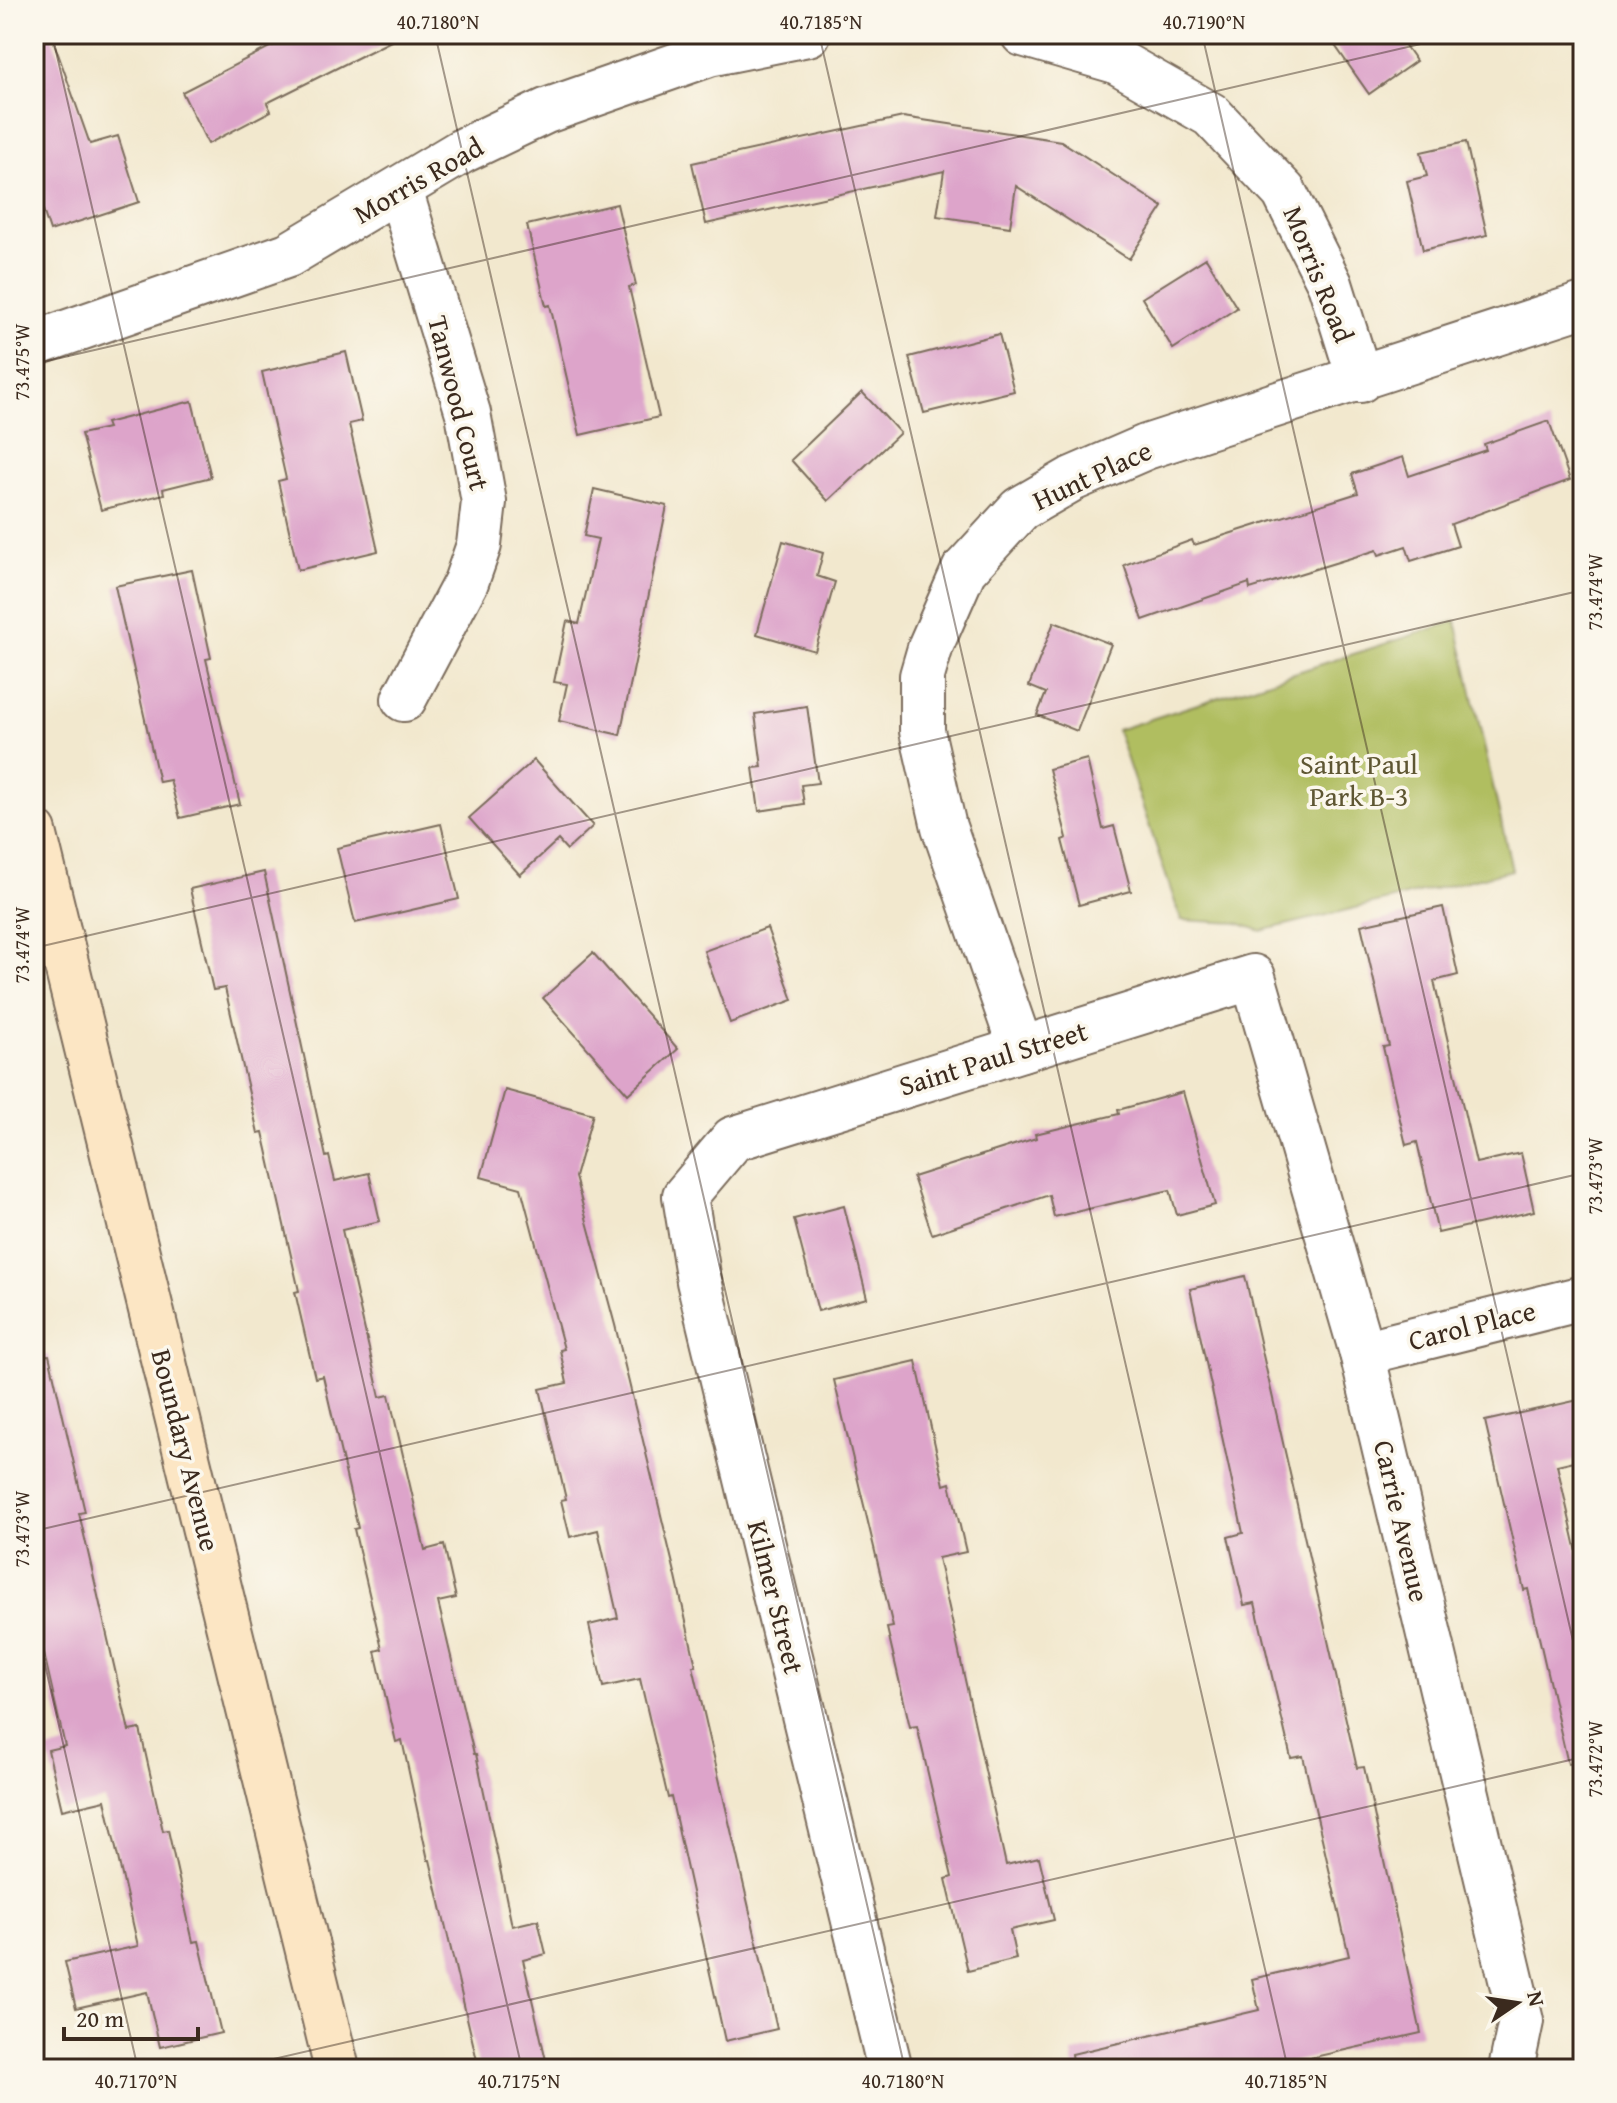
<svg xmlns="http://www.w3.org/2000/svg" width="1617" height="2103" font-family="'Gentium Book Plus',serif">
<rect width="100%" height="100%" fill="#fbf7ec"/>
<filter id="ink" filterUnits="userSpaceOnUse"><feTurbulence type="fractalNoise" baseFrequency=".0125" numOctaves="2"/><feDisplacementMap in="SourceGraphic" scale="16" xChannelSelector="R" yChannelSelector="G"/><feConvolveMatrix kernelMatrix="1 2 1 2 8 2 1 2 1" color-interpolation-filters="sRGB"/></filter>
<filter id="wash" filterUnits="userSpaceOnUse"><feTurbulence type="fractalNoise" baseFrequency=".006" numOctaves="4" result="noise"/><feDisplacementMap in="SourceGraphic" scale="32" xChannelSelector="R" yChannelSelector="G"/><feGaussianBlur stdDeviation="1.8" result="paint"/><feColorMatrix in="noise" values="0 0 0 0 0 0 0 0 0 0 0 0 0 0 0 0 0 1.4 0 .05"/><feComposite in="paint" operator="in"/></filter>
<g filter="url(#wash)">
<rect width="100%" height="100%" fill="#f2e8ce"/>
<polygon fill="#b0be61" stroke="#767440" stroke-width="2" points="1456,621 1512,870 1261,931 1238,923 1181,920 1117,730"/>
<g id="blocks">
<g fill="#dda4ca">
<polygon points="34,34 51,34 90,144 118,136 139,202 50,231 34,183"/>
<polygon points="295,34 405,34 267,103 271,111 208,144 182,92"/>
<polygon points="1327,34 1397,34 1416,61 1369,94"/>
<polygon points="903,117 1061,141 1163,207 1129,259 1016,186 1010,227 937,216 944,171 706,224 692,163"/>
<polygon points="1466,142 1487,235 1423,250 1407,181 1427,176 1421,152"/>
<polygon points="617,204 636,285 629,287 659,417 580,435 550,305 546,306 527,225"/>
<polygon points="1206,258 1237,308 1173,349 1142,298"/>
<polygon points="999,334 1014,391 924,413 909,357"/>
<polygon points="346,352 362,421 349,424 378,551 298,570 278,481 286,479 262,372"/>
<polygon points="862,392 900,433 828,501 791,460"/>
<polygon points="192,401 211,477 163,489 164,494 101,510 81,434 108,428 106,423"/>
<polygon points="1549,421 1570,480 1451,524 1458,546 1411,561 1406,546 1379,555 1377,550 1250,589 1249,583 1143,620 1124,565 1192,540 1194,545 1358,493 1352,474 1403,457 1409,476 1486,450 1484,444"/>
<polygon points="594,489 667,506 620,735 559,721 567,684 554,682 567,621 579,624 598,539 584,536"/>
<polygon points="783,541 823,553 817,576 835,582 815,651 757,634"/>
<polygon points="192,570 211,658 206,659 240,804 180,818 170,780 159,782 115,586"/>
<polygon points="1054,622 1111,644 1077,731 1037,715 1046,693 1029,686"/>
<polygon points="807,706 818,783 801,785 804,804 759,811 753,768 762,767 755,714"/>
<polygon points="1087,759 1103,829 1114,826 1131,891 1079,905 1062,840 1067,838 1049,769"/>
<polygon points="534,760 593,826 567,850 558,840 520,875 469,818"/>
<polygon points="441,824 459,899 355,923 337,848"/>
<polygon points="264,872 326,1157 329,1156 335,1181 369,1173 380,1221 342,1230 380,1397 389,1395 425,1550 444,1545 456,1598 438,1602 474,1754 476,1754 512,1926 538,1920 546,1954 523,1960 548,2069 479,2069 430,1860 428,1860 402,1740 396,1742 375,1651 382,1649 354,1529 358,1528 323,1376 315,1378 295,1292 299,1291 263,1132 258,1133 225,988 213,990 190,889"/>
<polygon points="1443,907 1458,975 1434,981 1476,1163 1521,1153 1534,1211 1438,1233 1417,1142 1406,1145 1383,1047 1389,1046 1361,925"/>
<polygon points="767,928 793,1000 730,1023 704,951"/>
<polygon points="593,953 678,1049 628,1094 543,998"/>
<polygon points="505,1090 593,1114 575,1177 615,1325 676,1577 696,1666 693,1666 777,2029 725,2041 671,1797 668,1798 640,1679 603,1687 589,1625 618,1618 598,1530 570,1537 561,1500 566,1499 540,1389 567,1383 560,1350 564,1349 521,1188 481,1177"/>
<polygon points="1183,1092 1215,1205 1177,1215 1170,1190 1054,1217 1049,1195 932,1234 913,1177 1036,1138 1035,1134 1119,1114 1118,1110"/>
<polygon points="844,1206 867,1298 818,1311 794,1219"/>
<polygon points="1245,1276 1357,1768 1364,1767 1421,2033 1261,2069 1074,2069 1072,2054 1259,2010 1252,1979 1349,1956 1303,1756 1291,1758 1255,1603 1244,1605 1228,1537 1243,1533 1190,1289"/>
<polygon points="49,1355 85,1512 79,1513 129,1731 140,1729 163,1831 168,1830 193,1942 199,1941 221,2033 160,2047 147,1992 76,2008 65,1962 138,1946 105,1800 62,1810 48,1750 65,1746 34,1610 34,1356"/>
<polygon points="916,1361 944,1485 950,1483 966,1552 938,1558 1006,1865 1039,1857 1054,1920 1010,1930 1016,1959 968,1971 946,1879 952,1877 917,1726 910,1727 887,1628 893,1627 834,1380"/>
<polygon points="1583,1399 1583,1459 1557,1465 1583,1578 1583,1762 1568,1764 1528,1589 1524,1590 1485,1421"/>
</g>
</g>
</g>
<g filter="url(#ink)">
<use href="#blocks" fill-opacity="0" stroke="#7b6c5c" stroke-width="2"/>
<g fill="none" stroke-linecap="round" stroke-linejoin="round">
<g stroke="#7b6c5c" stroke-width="48">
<g id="street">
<polyline points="1023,34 1116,61 1211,115 1284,192 1330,284 1360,380"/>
<polyline points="400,190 468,413 484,502 479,545 466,582 404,699"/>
<polyline points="34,344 288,255 462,151 546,111 709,54 808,34"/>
<polyline points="1021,1049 944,827 922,731 922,676 931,645 964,570 1020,509 1072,479 1146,447 1583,305"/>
<polyline points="1362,1353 1583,1298"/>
<polyline points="890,2069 699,1281 685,1196 733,1139 1253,977 1362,1353 1521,2021 1511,2069"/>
</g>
</g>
<g stroke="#7b6c5c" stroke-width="48">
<polyline id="secondary" points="34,832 337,2069"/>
</g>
<use href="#street" stroke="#fff" stroke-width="44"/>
<use href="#secondary" stroke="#fce6c4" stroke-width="44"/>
</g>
</g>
<path fill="none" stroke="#3b2a1e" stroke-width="2" stroke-opacity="0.45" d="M52,34l470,2035M435,34l470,2035M819,34l469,2035M1202,34l381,1650M34,364l1430,-330M34,948l1549,-358M34,1531l1549,-358M34,1617l104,452M230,2069l1353,-312"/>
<g text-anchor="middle" stroke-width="7" stroke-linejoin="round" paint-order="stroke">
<g font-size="28" fill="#3b2a1e" stroke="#fbf7ec">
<text transform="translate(418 180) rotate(-30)" y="10">Morris Road</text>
<text transform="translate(1319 274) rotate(68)" y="10">Morris Road</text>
<text transform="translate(459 403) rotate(76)" y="10">Tanwood Court</text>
<text transform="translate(1092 475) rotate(-25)" y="10">Hunt Place</text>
<text transform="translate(993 1058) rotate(-17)" y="10">Saint Paul Street</text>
<text transform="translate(1472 1325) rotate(-14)" y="10">Carol Place</text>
<text transform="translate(186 1450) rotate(76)" y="10">Boundary Avenue</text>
<text transform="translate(1402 1521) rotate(77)" y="10">Carrie Avenue</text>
<text transform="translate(776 1597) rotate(76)" y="10">Kilmer Street</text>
</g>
<g font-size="28" fill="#5e5632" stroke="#fbf7ec">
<text x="1359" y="774">Saint Paul<tspan x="1359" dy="32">Park B-3</tspan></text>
</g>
</g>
<rect width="1617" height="2103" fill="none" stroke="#fbf7ec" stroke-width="88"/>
<g transform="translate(1517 2003) rotate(77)" stroke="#fbf7ec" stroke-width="6" paint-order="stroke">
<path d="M0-6L14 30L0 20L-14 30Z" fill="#3b2a1e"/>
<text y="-12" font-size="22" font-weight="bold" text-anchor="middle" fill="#3b2a1e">N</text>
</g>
<path d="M64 2027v12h134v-12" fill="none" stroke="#3b2a1e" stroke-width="4"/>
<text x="76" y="2027" font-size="24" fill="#3b2a1e" stroke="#fbf7ec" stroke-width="6" paint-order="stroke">20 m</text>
<rect x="44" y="44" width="1529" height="2015" fill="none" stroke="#3b2a1e" stroke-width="3"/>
<g font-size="20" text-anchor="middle" fill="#3b2a1e">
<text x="438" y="29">40.7180°N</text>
<text x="821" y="29">40.7185°N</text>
<text x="1204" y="29">40.7190°N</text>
<text transform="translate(22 362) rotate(-90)" y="7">73.475°W</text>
<text transform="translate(1595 592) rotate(-90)" y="7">73.474°W</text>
<text transform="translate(22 945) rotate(-90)" y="7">73.474°W</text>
<text transform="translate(1595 1176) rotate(-90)" y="7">73.473°W</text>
<text transform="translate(22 1529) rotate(-90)" y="7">73.473°W</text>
<text transform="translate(1595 1759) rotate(-90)" y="7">73.472°W</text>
<text x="136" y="2088">40.7170°N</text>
<text x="519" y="2088">40.7175°N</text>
<text x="903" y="2088">40.7180°N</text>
<text x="1286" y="2088">40.7185°N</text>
</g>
</svg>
